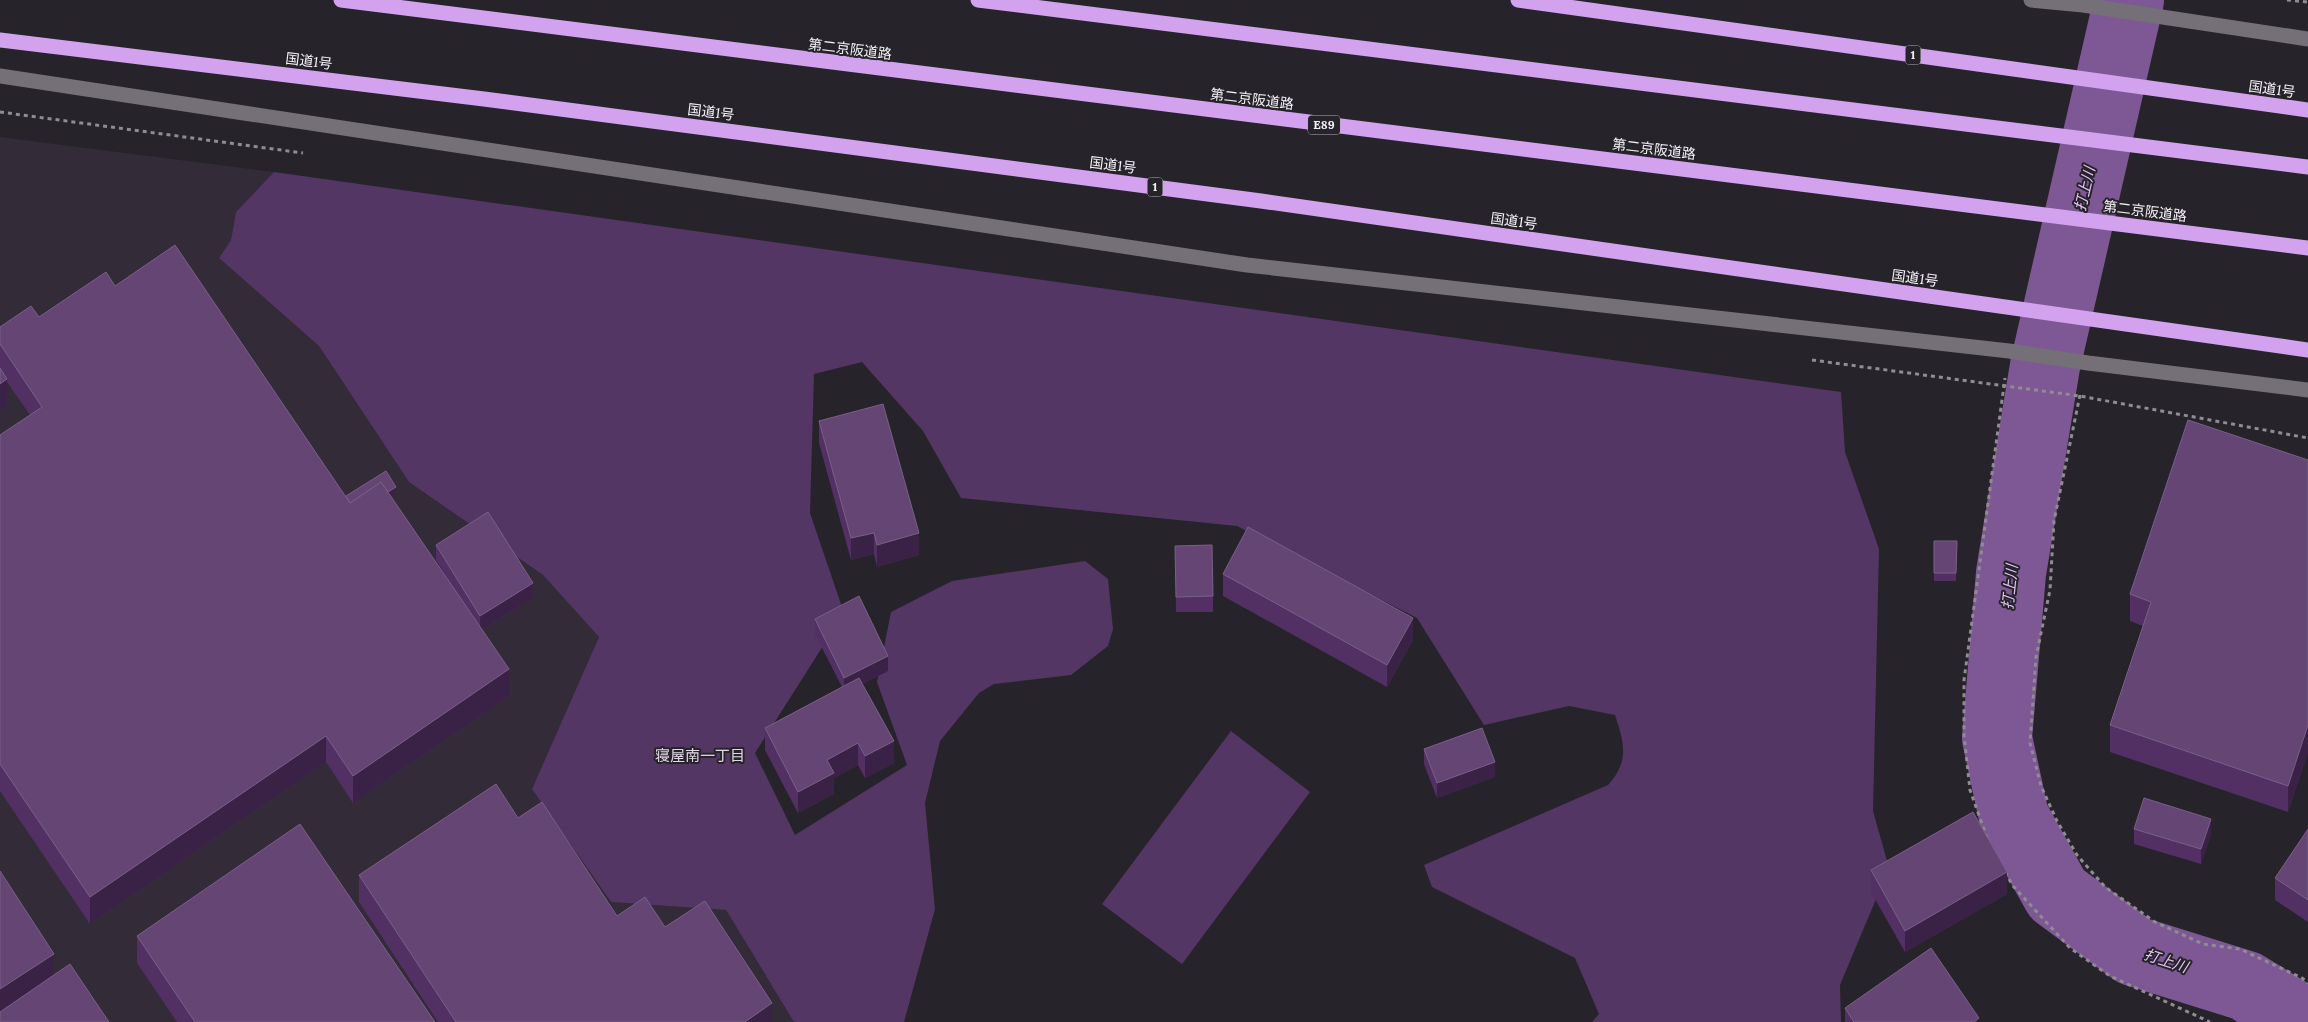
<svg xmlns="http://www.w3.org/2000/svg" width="2308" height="1022" font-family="Lora,'Noto Sans JP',serif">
<rect width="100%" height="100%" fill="#27232a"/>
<polygon fill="#332b38" points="0,137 274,172 236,212 231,240 219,258 319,346 409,482 543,575 599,637 532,789 611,902 726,910 794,1022 0,1022"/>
<g fill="#533664">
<path d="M274,172l1567,220 4,60 34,97 -6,262 16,57 -49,117 1,37h-249l7,-8 -24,-56 -143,-71 -8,-22 184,-80c22,-24 16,-43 7,-70l-46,-9 -85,19 -67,-107 -180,-92 -276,-28 -38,-67 -61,-69 -48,12 -4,139 34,100 -89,140 40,82 112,-70 -30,-83 14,-70 61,-31 133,-20 23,18 5,50 -5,17 -37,29 -77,9 -15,9 -39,48 -15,62 10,106 -31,113h-110l-68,-112 -115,-8 -79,-113 67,-152 -56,-62 -134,-93 -90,-136 -100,-88 12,-18 5,-28z"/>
<polygon points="1231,731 1310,792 1182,964 1102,904"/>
</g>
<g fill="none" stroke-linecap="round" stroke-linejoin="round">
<polyline stroke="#7e5894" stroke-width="70" points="2129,0 2045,366 2011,573 1997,738 2014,817 2057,894 2134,951 2246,986 2293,1015 2301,1022"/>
<g stroke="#8f8c92" stroke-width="3" stroke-dasharray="4 4" stroke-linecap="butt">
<polyline points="2287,0 2308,2"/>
<polyline points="0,112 303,153"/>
<polyline points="1812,360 2080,396 2308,438"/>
<polyline points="2080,395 2054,521 2050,590 2036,657 2030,743 2041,786 2057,821 2077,855 2105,887 2155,922 2203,944 2240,949 2302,978 2308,983"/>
<polyline points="1987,838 1970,790 1964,735 1964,680 2005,378"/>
<polyline points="2005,872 2013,886 2070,948 2110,976 2210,1022"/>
</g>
<g stroke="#756f78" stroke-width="15">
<polyline points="2031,0 2083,5 2308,39"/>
<polyline points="0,76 1247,265 2009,351 2088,363 2308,390"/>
</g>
<g stroke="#d2a2ef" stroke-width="15">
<polyline points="341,0 2308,248"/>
<polyline points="978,0 2308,167"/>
<polyline points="1518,0 2308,110"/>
<polyline points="0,40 484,99 1261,201 2308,350"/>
</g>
</g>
<g fill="#523064">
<polygon points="115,286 346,496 396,495 392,498 454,589 436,560 436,545 533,598 482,630 509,696 353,803 326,762 90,924 0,791 0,435 30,415 7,382 7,406 0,411 0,327 39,317"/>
<polygon points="819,421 919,555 877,567 874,554 851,560 819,443"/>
<polygon points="2308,460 2308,752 2288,812 2110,752 2110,725 2143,626 2130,621 2130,594"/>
<polygon points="1934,541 1957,541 1956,581 1934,581"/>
<polygon points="1175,546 1213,596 1213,612 1176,612"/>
<polygon points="1223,574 1413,640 1387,687 1223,596"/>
<polygon points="815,619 888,671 862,684 894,763 865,778 858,765 834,778 834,794 798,813 765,750 765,728 842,687 815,634"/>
<polygon points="1424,749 1495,777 1437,798 1424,764"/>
<polygon points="518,818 617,916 665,927 772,1022 438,1022 359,902 359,875"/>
<polygon points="2134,829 2211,834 2201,864 2134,844"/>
<polygon points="2308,829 2308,922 2275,900 2275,878"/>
<polygon points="1871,870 2007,894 1905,952 1871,892"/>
<polygon points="137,936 435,1022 177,1022 137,963"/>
<polygon points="1845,1008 1979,1022 1845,1022"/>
</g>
<g fill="#3a2246">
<polygon points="7,379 7,406 0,411 0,384"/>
<polygon points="396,487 396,495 354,521 354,513"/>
<polygon points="874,533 874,554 851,560 851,538"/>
<polygon points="919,533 919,555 877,567 877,545"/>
<polygon points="533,583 533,598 480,631 480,616"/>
<polygon points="1413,618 1413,640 1387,687 1387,665"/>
<polygon points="888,656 888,671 844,693 844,678"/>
<polygon points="509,669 509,696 353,803 353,776"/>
<polygon points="2308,725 2308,752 2288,812 2288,786"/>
<polygon points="326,736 326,762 90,924 90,897"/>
<polygon points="894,741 894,763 865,778 865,756"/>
<polygon points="858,743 858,765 834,778 834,794 798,813 798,792 827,760"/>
<polygon points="1495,762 1495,777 1437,798 1437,783"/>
<polygon points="2211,819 2211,834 2201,864 2201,849"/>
<polygon points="2007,872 2007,894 1905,952 1905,931"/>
<polygon points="54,954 54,981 0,1016 0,989"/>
<polygon points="772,1003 772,1022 745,1022"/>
</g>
<g fill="#644574" stroke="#7a6088">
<polygon points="175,245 350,503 381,482 509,669 353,776 326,736 90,897 0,764 0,435 42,407 0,344 0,327 31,306 39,317 106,272 115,286"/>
<polygon points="0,368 7,379 0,384"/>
<polygon points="883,404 919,533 877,545 874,533 851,538 819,421"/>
<polygon points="2188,420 2308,460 2308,725 2288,786 2110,725 2151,602 2130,594"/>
<polygon points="386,471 396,487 388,492 381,482 350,503 346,496"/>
<polygon points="488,512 533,583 480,616 436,545"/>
<polygon points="1248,527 1413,618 1387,665 1223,574"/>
<polygon points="1934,541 1957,541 1956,573 1934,573"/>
<polygon points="1212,545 1213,596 1176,597 1175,546"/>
<polygon points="859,596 888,656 844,678 815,619"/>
<polygon points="859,678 894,741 865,756 858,743 827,760 834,773 798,792 765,728"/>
<polygon points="1482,728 1495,762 1437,783 1424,749"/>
<polygon points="496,784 518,818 542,802 617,916 645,897 665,927 705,901 772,1003 745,1022 456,1022 359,875"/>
<polygon points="2144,798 2211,819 2201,849 2134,829"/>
<polygon points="1973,812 2007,872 1905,931 1871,870"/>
<polygon points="300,824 435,1022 195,1022 137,936"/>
<polygon points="2308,829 2308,900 2275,878"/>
<polygon points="0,871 54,954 0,989"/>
<polygon points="1931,948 1979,1018 1974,1022 1854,1022 1845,1008"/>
<polygon points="70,964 109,1022 0,1022 0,1012"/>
</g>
<g text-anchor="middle" stroke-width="4" stroke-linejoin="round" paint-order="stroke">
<g fill="#27232a" stroke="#b7b4ba" stroke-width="1">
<rect x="1905.5" y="45.5" width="15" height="19" rx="4"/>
<rect x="1308" y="115.5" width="32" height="19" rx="4"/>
<rect x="1147.5" y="177.5" width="15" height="19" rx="4"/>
</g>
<g font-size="12" font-weight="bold" fill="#f5f2f7">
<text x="1913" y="59">1</text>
<text x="1324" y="129">E89</text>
<text x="1155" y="191">1</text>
</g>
<g font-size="14" fill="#f5f2f7" stroke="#27232a">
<text transform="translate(850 49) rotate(7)" y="5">第二京阪道路</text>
<text transform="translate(309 61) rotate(7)" y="5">国道1号</text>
<text transform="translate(2272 89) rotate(8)" y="5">国道1号</text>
<text transform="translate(1252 99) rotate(7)" y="5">第二京阪道路</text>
<text transform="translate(711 112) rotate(7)" y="5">国道1号</text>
<text transform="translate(1654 149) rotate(7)" y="5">第二京阪道路</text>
<text transform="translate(1113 165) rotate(7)" y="5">国道1号</text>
<text transform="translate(2145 211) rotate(7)" y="5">第二京阪道路</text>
<text transform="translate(1514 221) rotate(8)" y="5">国道1号</text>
<text transform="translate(1915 278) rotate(8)" y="5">国道1号</text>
</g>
<g font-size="15" font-style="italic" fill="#e3c3f7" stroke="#27232a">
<text transform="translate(2085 189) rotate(-77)" y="5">打上川</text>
<text transform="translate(2010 587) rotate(-84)" y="5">打上川</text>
<text transform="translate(2166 961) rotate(18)" y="5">打上川</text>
</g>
<g font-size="15" fill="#e0d9e4" stroke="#27232a">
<text x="700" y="761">寝屋南一丁目</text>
</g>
</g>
</svg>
